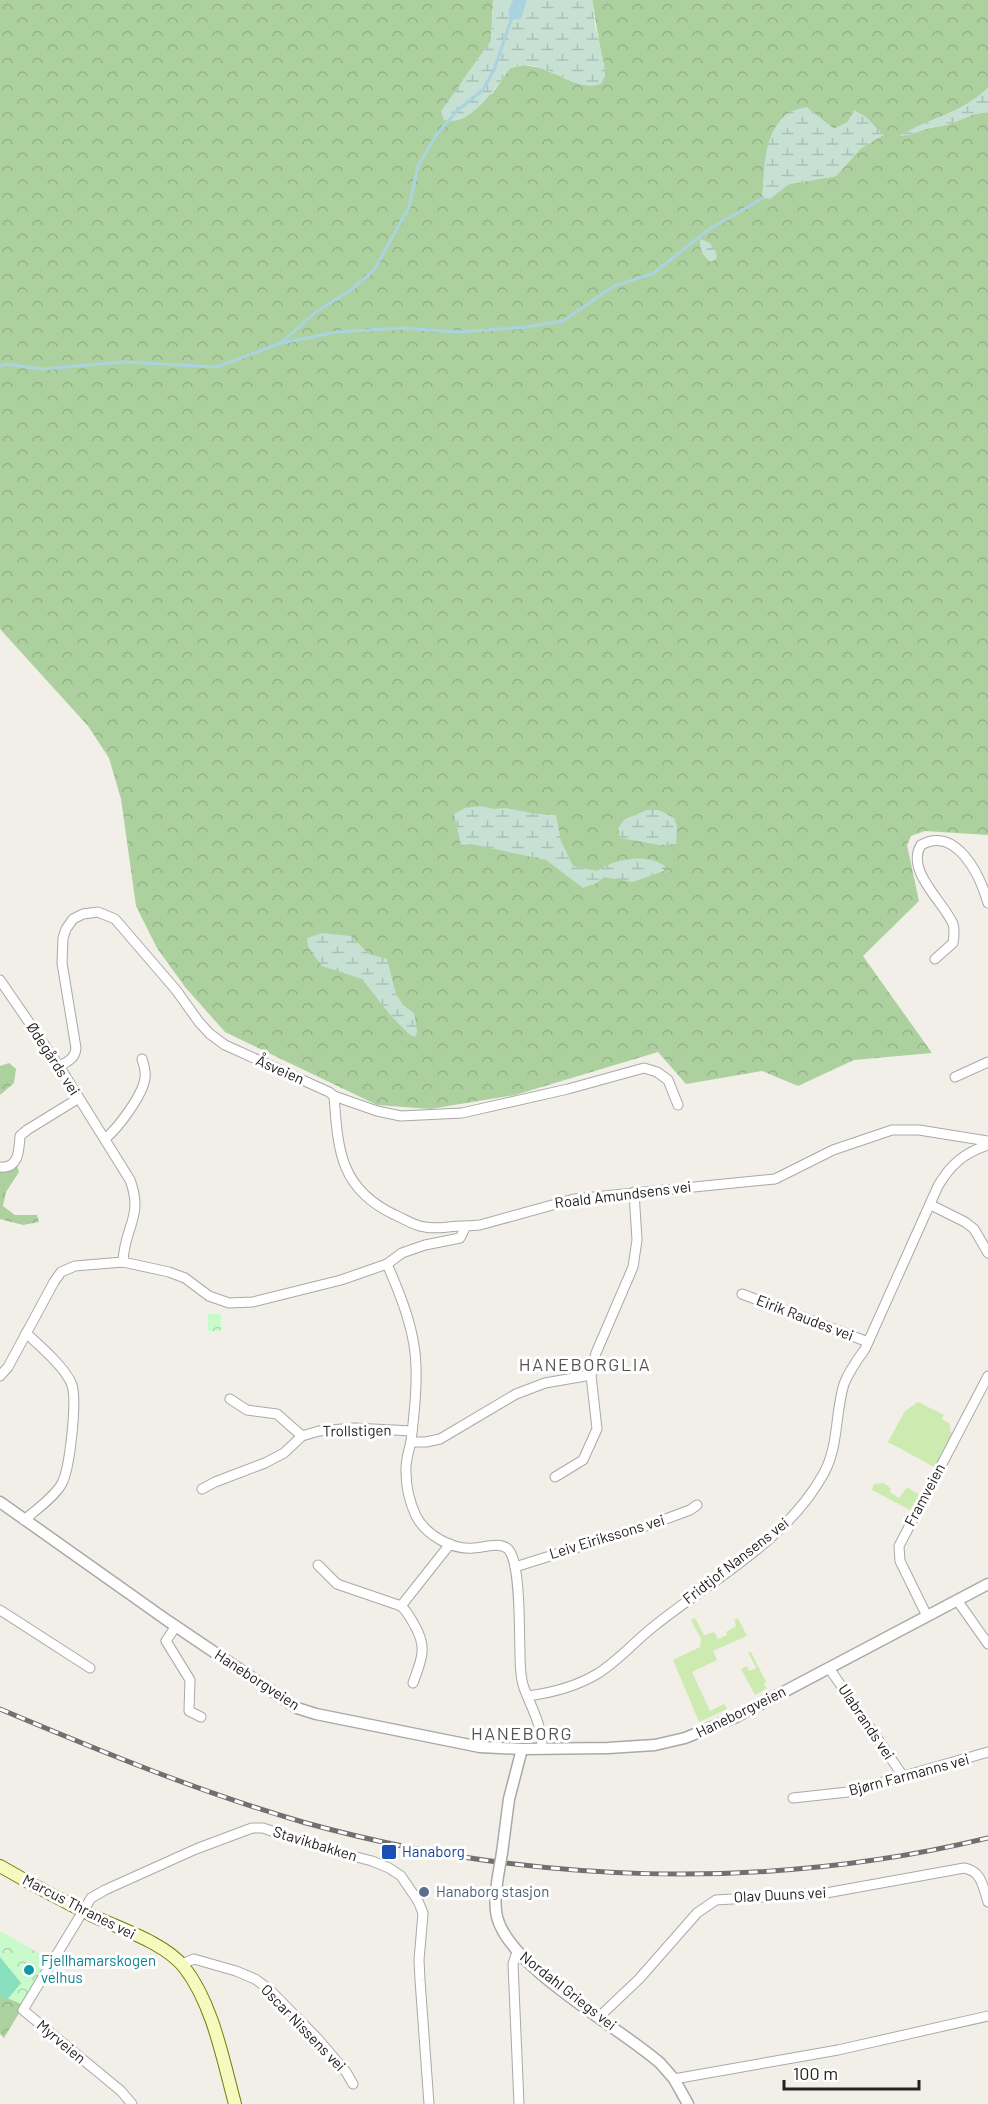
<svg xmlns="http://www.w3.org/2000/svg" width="988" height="2104" font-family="Barlow,sans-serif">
<defs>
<pattern id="forest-crowns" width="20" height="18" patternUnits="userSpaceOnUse" patternTransform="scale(1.5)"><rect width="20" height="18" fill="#add19e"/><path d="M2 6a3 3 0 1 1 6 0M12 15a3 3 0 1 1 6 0" fill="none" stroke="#95b388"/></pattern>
<pattern id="wetland-marsh" width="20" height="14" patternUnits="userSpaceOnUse" patternTransform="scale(1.5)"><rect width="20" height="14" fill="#c6e0d4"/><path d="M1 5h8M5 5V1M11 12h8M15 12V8" fill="none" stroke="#aac0b6"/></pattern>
<pattern id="park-crowns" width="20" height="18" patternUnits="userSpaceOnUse" patternTransform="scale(1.5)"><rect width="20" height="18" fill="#c8facc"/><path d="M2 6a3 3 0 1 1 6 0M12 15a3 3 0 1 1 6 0" fill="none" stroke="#acd6af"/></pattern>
</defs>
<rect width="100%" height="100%" fill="#f2efe9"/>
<g fill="#cdebb0">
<polygon points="918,1402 944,1415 942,1419 950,1424 950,1431 955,1433 936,1468 888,1442 905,1411"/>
<polygon points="884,1483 891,1489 890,1492 899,1498 907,1487 921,1496 912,1511 872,1490 874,1484"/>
<polygon points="695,1618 704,1635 714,1632 718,1639 727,1635 726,1632 736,1626 734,1620 738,1618 747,1636 713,1651 717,1660 692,1672 710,1711 724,1704 727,1709 699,1722 673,1660 700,1647 701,1639 691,1620"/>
<polygon points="748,1652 751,1652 766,1682 764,1684 767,1688 755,1695 741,1669 747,1666 749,1671 756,1668"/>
</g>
<g fill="url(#forest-crowns)" fill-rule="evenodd">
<path d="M0,0h493l-2,41 -28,39 29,14 18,-26 14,-3 17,3 30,13 34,-5 -13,-76h396v88c-26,25 -57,30 -87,47h8l16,-6 25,-5 24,-10 14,-2v723l-63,-4 -14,5 -4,9 12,56 -56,55 69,97 -78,7 -56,26 -36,-15 -76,13 -28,-32 -143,43 -85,14 -53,-4 -152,-73 -40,-45 -28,-39 -21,-42 -15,-107 -12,-41 -21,-32 -88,-97zM806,107l28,22 14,-7 6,-11 29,24 -23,14 -24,27 -47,8 -27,14 2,-20z"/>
<polygon points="9,1063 16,1069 14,1083 0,1095 0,1066"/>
<polygon points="15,1159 19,1172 6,1192 3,1206 15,1215 37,1215 39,1222 23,1225 0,1219 0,1169"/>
<polygon points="0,1995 6,2000 8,1998 24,2005 4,2038 0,2034"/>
</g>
<g fill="url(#wetland-marsh)">
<path d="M493,0h20l-5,11 1,9 16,-13 2,-7h65l3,25 9,38 1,13 -4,8c-26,9 -51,-20 -77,-19 -5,0 -10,2 -14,3 -10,15 -37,53 -57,53 -3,1 -6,-1 -10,-1l-2,-9 50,-70z"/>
<path d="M988,88v24l-14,2 -24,10 -25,5 -16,6 -10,1c31,-17 63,-23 89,-48z"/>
<path d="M806,107l28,22 14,-7 6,-12 12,7 17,18 -23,14 -24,27 -47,8 -19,15 -8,-1c3,-29 0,-65 26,-85 4,-3 12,-4 18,-6z"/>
<path d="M700,239c11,3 16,8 17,19l-6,4c-9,-6 -11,-12 -11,-23z"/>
<path d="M481,806l13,3 12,-1 31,6 19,1 5,26 12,25 24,5c18,-13 50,-18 68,-5l-1,5 -31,11 -29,-5 -7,6 -14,5 -37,-28 -75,-16 -10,1 -7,-31 11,-6z"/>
<polygon points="647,810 659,810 674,818 677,826 676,844 660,845 620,838 618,828 625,819"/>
<polygon points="322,933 351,936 369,954 387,959 396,994 403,1005 414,1013 417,1030 416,1037 410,1035 391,1016 362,979 322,966 308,947 307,938"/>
</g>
<g fill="url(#park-crowns)">
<rect x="208" y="1314" width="13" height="17"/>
<polygon points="0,1931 53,1961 24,2005 0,1995"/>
</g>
<polygon fill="#88e0be" points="0,1957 21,1983 6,2001 0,1995"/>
<polygon fill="#aad3df" points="513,0 527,0 521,19 509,20 508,11"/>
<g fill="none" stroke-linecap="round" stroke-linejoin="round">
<g stroke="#aad3df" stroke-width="3">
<polyline points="281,343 316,312 352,289 374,270 409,207 418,166 426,153 436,135 458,110 483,90 494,70 511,20"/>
<polyline points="0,366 4,364 43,369 124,362 217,367 281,343 337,332 403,328 458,332 527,327 563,321 614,286 654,273 708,230 763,198"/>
</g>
<g stroke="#a9a9a9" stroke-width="11">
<g id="minor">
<path d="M935,959l18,-16c1,-7 2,-12 0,-19 -9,-22 -48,-53 -32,-79 35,-20 59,30 67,58"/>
<path d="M0,980l59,86 71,114c14,37 -6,47 -7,82"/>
<path d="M59,1066c8,-4 16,-7 17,-18l-14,-85 1,-25 3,-9 7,-10 10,-5 15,-2 17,7 61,71 23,32 11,12 15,11 104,47 5,4 43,15 24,5 61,-3 106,-24 76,-21 13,4 11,8 10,25"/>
<polyline points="955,1077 988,1062"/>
<path d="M334,1096c4,55 6,93 61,119 10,4 19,11 30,12 14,3 27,-2 41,-1"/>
<path d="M105,1139c13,-11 38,-44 40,-61 1,-6 -1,-13 -3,-19"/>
<path d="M0,1167c19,2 19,-17 20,-31l7,-6 52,-32"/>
<polyline points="931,1205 965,1222 974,1229 988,1253"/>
<path d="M387,1264c14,32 29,69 29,104 1,25 -2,49 -5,73 -2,10 -6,21 -5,31 0,14 4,31 10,44 10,19 36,34 57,32 11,0 26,-7 35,1 13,13 11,83 12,103 0,12 0,25 4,36 8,21 18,37 18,60"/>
<polyline points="742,1294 868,1342"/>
<polyline points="0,1376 8,1367 54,1282 61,1272 75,1266 123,1262 169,1272 185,1278 209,1296 229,1303 253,1302 341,1280 387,1264 402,1253 425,1245 460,1238 466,1226 480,1225 574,1199 775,1179 833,1150 892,1130 919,1130 988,1141"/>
<polyline points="230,1399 247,1410 277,1414 302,1436"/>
<polyline points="411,1442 426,1442 440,1439 516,1394 545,1383 591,1375 596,1353 633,1267 637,1240 634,1192"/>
<polyline points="555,1477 583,1460 597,1429 591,1375"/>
<polyline points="202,1489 215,1482 265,1463 284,1453 302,1436 319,1431 354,1428 412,1431"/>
<path d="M24,1520c12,-10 29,-22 37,-35 9,-14 16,-84 11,-100 -6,-17 -33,-40 -46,-52"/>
<polyline points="318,1565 337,1584 401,1606 450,1544"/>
<polyline points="515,1567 655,1523 690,1510 697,1505"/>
<polyline points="957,1600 988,1644"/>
<path d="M401,1606c6,5 10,13 14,20 13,23 6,34 -2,57"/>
<polyline points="0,1610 90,1668"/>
<polyline points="927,1616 900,1561 899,1546 988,1376"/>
<polyline points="176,1626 166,1641 190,1680 189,1711 201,1717"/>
<polyline points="829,1668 903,1776"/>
<path d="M528,1696c22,-3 49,-10 69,-22 20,-12 37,-32 56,-47 58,-47 134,-86 171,-154 15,-28 11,-60 20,-89 5,-13 13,-24 21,-35l73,-163c13,-22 26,-33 50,-41"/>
<polyline points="793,1798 848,1792 988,1752"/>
<polyline points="517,1952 513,1964 519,2104"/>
<polyline points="182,1964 194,1959 236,1971 255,1979 270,1990 318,2039 346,2072 353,2084"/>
<path d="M599,2017l40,-38 58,-66 19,-13 110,-7 138,-25c18,3 19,19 24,34"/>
<polyline points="674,2079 838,2050 988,2016"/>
<polyline points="132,2104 121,2091 23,2010 91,1898 105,1890 196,1849 252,1828 263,1828 314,1846 372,1861 389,1868 401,1876 418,1901 423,1913 419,1960 420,1980 429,2104"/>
</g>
</g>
<g stroke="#a9a9a9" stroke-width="13">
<g id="tertiary">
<polyline points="0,1502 168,1621 297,1708 316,1714 480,1747 522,1749 608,1748 655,1745 685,1738 736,1717 988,1584"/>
<polyline points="502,1853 509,1799 522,1749"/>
<path d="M498,1876c-2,14 -4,28 -1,41 13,51 122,110 163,146l14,16 14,25"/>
</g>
</g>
<g stroke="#707d05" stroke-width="14">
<path id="secondary" d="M0,1866c31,18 61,34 93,50 28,13 72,27 91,51 29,37 39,93 51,137"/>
</g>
<use href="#minor" stroke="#fff" stroke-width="9"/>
<use href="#tertiary" stroke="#fff" stroke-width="10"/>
<use href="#secondary" stroke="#f7fabf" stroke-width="12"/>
<g stroke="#707070" stroke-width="5">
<path id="rail" d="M0,1709c100,42 202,84 306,114 221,61 459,69 682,15"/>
</g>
<use href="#rail" stroke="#fff" stroke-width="3" stroke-dasharray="9" stroke-linecap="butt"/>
<g stroke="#a9a9a9" stroke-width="13" stroke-linecap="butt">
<polyline id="tertiary-bridge" points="498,1876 502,1853"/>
</g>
<use href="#tertiary-bridge" stroke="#fff" stroke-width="10"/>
</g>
<rect fill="#1a4fb4" stroke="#fff" stroke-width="2" x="381" y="1844" width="16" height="16" rx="3"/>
<circle fill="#5c6f8a" stroke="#fff" stroke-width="2" cx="424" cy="1892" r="6"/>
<circle fill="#0f9aa8" stroke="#fff" stroke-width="2" cx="29" cy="1970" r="6"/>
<g text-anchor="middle" stroke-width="6" stroke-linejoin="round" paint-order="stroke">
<g font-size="15" fill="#222" stroke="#fff">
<text transform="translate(53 1059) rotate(57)" y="5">Ødegårds vei</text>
<text transform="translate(280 1070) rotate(24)" y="5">Åsveien</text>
<text transform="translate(623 1195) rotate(-7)" y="5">Roald Amundsens vei</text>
<text transform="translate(805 1318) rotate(21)" y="5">Eirik Raudes vei</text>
<text transform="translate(357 1431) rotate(-1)" y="5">Trollstigen</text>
<text transform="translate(925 1495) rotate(-62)" y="5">Framveien</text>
<text transform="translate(607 1537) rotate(-17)" y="5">Leiv Eirikssons vei</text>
<text transform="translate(736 1561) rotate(-38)" y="5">Fridtjof Nansens vei</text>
<text transform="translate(257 1680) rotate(33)" y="5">Haneborgveien</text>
<text transform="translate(741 1712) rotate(-26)" y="5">Haneborgveien</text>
<text transform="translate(866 1722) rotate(56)" y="5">Ulabrands vei</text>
<text transform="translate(909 1775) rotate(-15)" y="5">Bjørn Farmanns vei</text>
<text transform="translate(315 1844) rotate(17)" y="5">Stavikbakken</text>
<text transform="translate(780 1895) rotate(-3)" y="5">Olav Duuns vei</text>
<text transform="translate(79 1907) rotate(27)" y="5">Marcus Thranes vei</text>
<text transform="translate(568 1991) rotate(38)" y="5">Nordahl Griegs vei</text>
<text transform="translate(303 2028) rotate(46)" y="5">Oscar Nissens vei</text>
<text transform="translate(61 2042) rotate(40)" y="5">Myrveien</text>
</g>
<g font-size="15" fill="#164399" stroke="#fff" text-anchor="start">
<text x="402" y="1857">Hanaborg</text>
</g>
<g font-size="15" fill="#4e5e75" stroke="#fff" text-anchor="start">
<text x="436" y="1897">Hanaborg stasjon</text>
</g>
<g font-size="15" fill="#0d838f" stroke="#fff" text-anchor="start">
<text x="41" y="1966">Fjellhamarskogen<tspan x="41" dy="17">velhus</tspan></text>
</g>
<g font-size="18" letter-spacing="1.5" fill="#555" stroke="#fff">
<text x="585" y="1371">HANEBORGLIA</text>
<text x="522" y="1740">HANEBORG</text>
</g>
</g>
<path d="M784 2080v9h135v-9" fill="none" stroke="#222222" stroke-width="3"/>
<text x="793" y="2080" font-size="18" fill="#222222" stroke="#ffffff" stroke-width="4.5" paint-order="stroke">100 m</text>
</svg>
